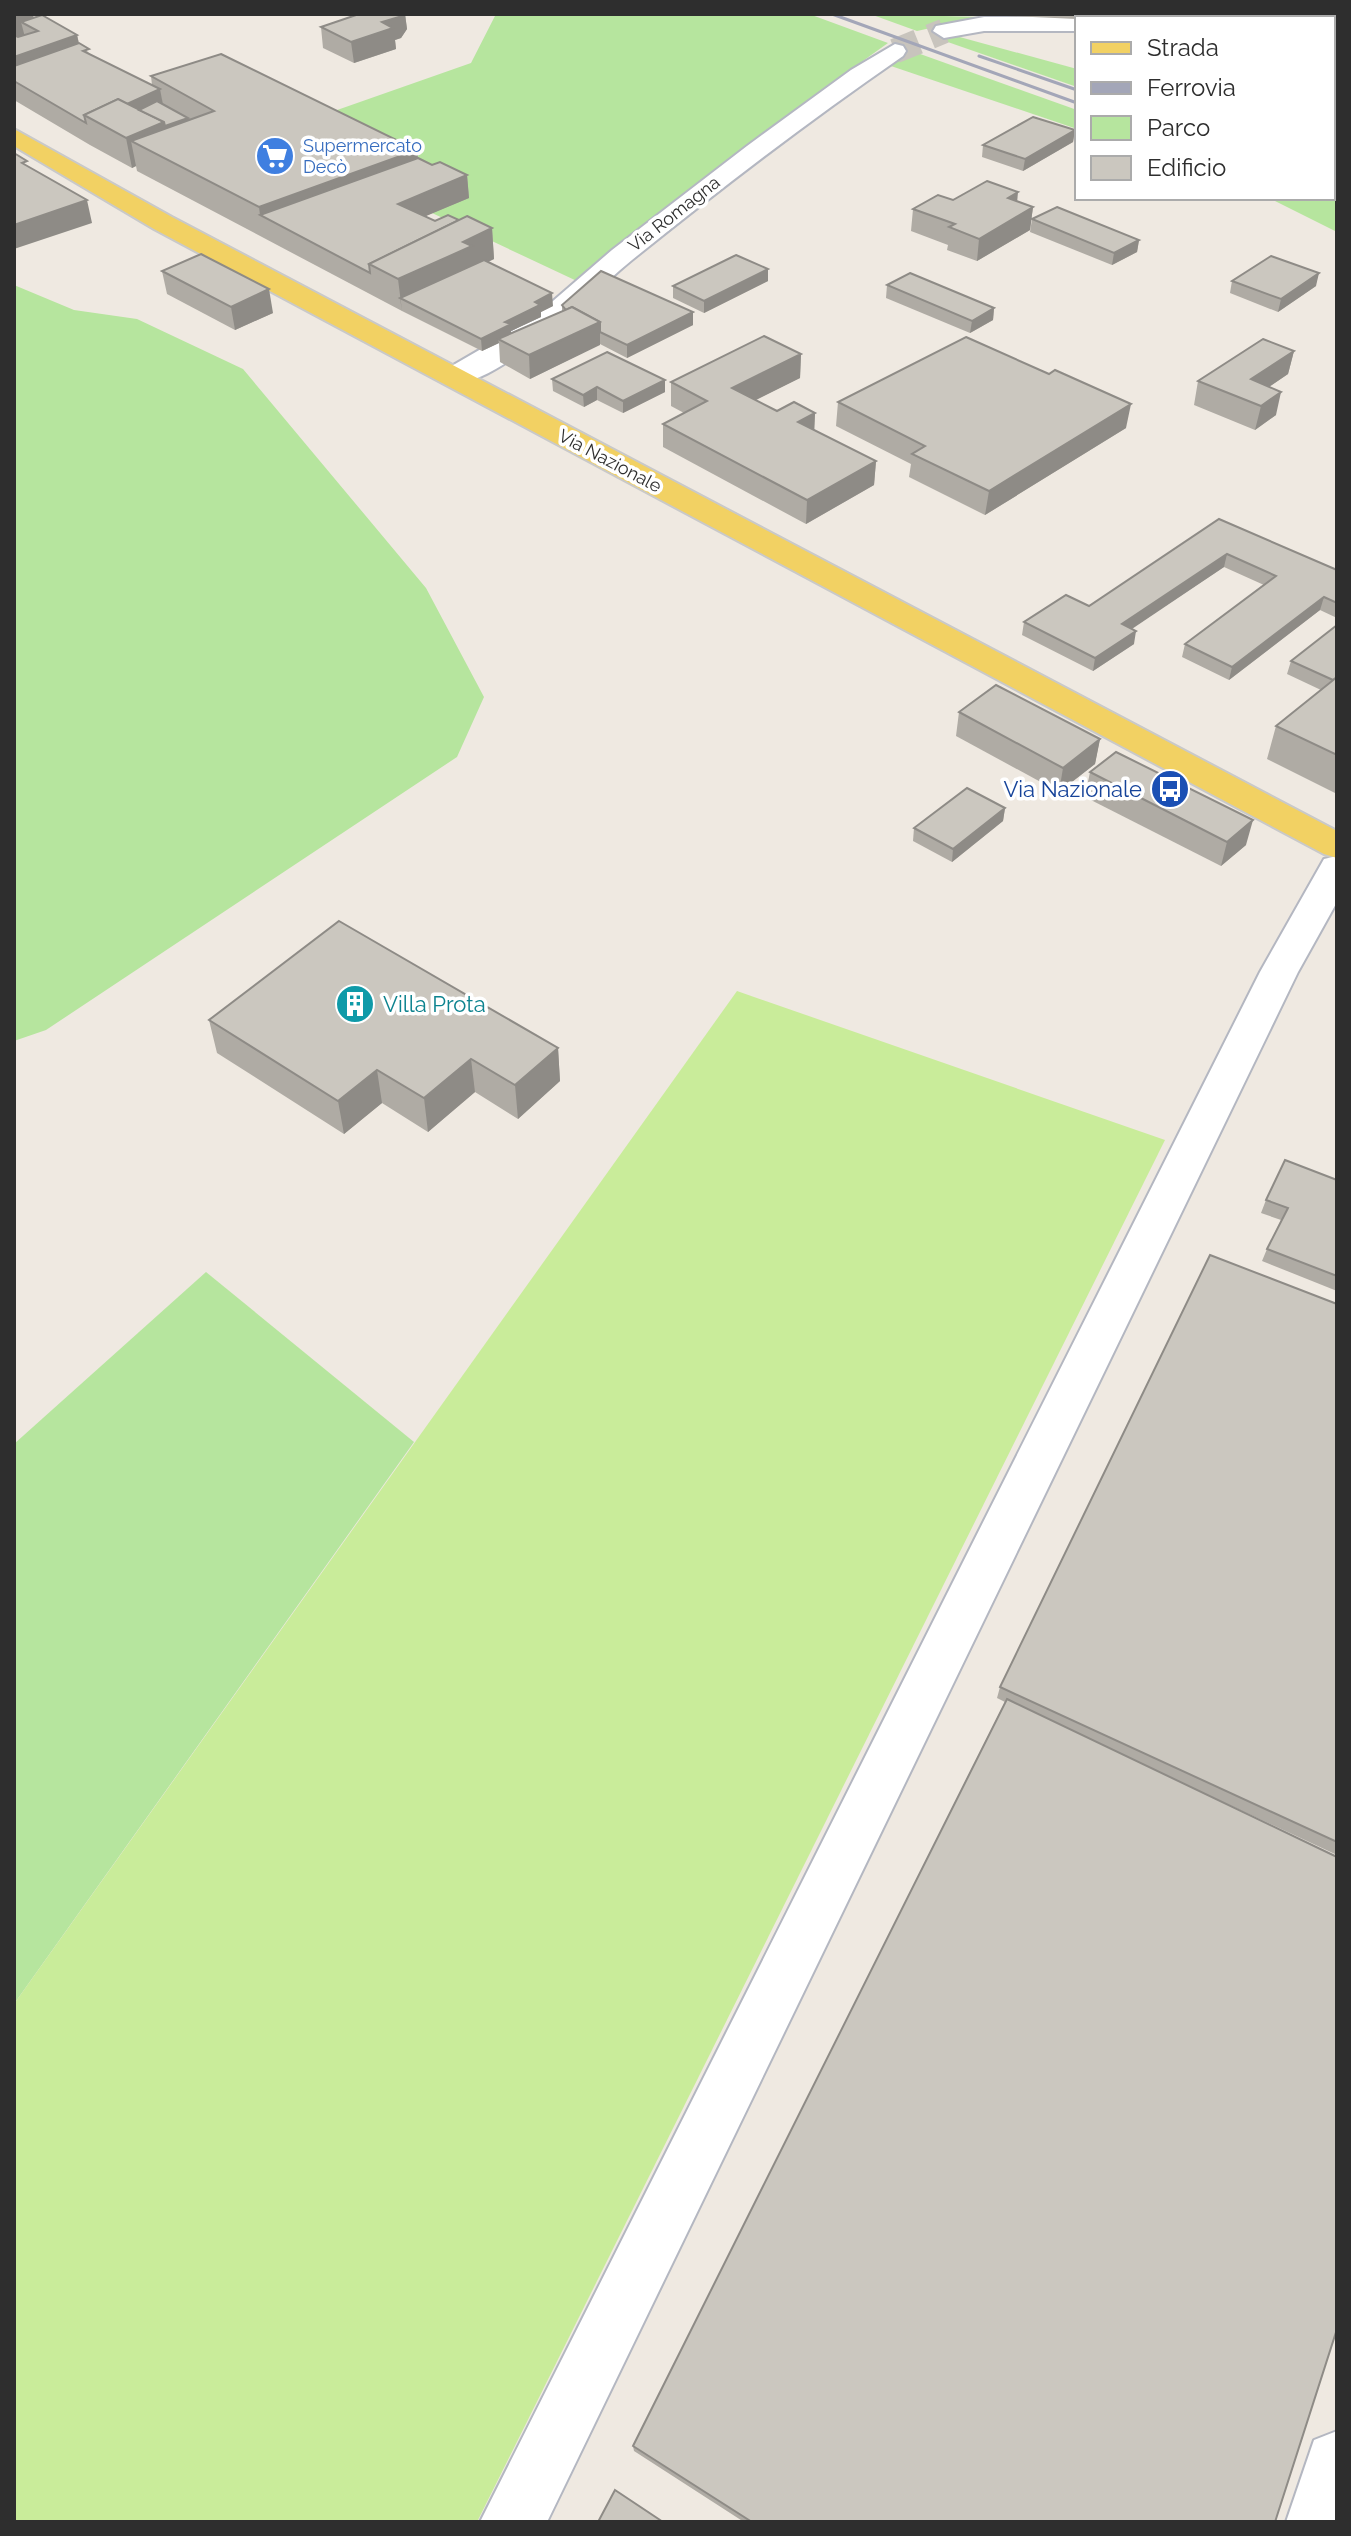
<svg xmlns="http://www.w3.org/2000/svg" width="1351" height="2536" font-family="Raleway,sans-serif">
<rect width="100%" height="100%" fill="#efe9e1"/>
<g fill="#b6e59e">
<polygon points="496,14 809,14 888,43 797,108 579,282 432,213 303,122 471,63"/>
<polygon points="870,14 981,17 917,31"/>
<polygon points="956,36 1077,69 1077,87 942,40"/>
<polygon points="909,50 1077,110 1077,129 885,64"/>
<polygon points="1333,190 1337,191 1337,232 1269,198 1333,198"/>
<polygon points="14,285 74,310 137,319 243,369 426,588 484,697 457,757 46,1030 14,1041"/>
<polygon points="206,1272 414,1442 14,2004 14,1444"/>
</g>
<polygon fill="#c9ec9a" points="737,991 1165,1140 477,2522 14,2522 14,2004"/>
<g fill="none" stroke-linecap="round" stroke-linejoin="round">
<polyline stroke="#c8c4bd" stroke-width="25" stroke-dasharray="25 13" stroke-linecap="butt" points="895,51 944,31"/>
<g stroke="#b4b7c1" stroke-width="4">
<g id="minor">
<polygon points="1110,14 1132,14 1130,18 1108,18"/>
<polygon points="984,17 1077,17 1080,18 1077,18 1077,31 984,31 944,38 933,31 936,26"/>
<path d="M895,44l8,2 3,5 -3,5c-93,64 -183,133 -271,204 -33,27 -62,59 -97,83 -23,16 -63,47 -92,40l-4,-6 4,-6 88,-51 81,-70 135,-104 104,-76z"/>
<polygon points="1337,856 1337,902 1298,972 547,2522 480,2522 1260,972 1324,859"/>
<polygon points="1337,2431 1337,2522 1286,2522 1314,2440"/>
</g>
</g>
<g stroke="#c9c9c9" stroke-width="4">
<polygon id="major" points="14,129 172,217 1337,831 1337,858 1324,854 154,229 14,146"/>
</g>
<use href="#minor" fill="#fff" fill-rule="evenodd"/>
<use href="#major" fill="#f2d163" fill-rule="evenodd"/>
<g stroke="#a3a6b8" stroke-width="3">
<polyline points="832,14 1077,103"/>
<polyline points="979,56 1077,90"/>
<polyline points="1333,172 1337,174"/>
</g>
</g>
<g fill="#afaba4">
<polygon points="14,14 33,14 33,18 77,35 79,43 91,55 152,85 151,76 417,150 418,158 432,165 467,175 469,198 425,216 435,221 459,220 492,228 494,259 488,262 553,306 541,312 541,317 511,331 511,333 562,311 562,305 693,325 627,358 600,344 530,379 500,362 499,343 482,351 402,311 137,171 136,166 132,168 90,145 14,100"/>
<polygon points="355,14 412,14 405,14 407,29 401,38 395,40 396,49 354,63 323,48 321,27 355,15"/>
<polygon points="961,14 1101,14 1100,18 1077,19"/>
<polygon points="1333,53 1337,54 1337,110 1333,108"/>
<polygon points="1075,130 1073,142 1023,171 982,157 983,145"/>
<polygon points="953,200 1017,202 1033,207 1030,230 977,261 947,250 948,245 911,231 913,209"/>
<polygon points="1032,219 1139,240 1137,252 1112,265 1030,232"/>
<polygon points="768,269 768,281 704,313 673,298 673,286"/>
<polygon points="162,271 273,313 235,330 167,294"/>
<polygon points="1232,281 1316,286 1278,312 1230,293"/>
<polygon points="887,285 994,308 993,320 970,333 886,298"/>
<polygon points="1294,351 1288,374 1269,387 1276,415 1255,430 1194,405 1198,381"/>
<polygon points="801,354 800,378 755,400 777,411 815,413 814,430 876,461 874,485 806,524 663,447 663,424 684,413 671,406 671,382"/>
<polygon points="552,379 665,380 665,392 623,413 597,400 584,407 553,391"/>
<polygon points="838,402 1126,428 985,515 909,477 911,464 836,426"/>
<polygon points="1219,519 1337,570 1337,618 1320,610 1229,680 1182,657 1185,644 1264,585 1224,567 1132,628 1134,644 1093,671 1022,635 1024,622 1089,606"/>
<polygon points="1337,625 1337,794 1267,759 1276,726 1321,690 1287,674 1291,661"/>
<polygon points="959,712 1100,739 1095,764 1059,792 956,736"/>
<polygon points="1090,772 1246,845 1221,866 1085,797"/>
<polygon points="1005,808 1003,821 952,862 913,841 914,828"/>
<polygon points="209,1020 558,1048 560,1081 518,1119 475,1092 428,1132 382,1103 344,1134 217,1053"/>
<polygon points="1337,1180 1337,1291 1262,1261 1267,1249 1281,1220 1261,1213 1266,1200"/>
<polygon points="1337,1304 1337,1855 1208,1795 1275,2522 744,2522 634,2451 633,2446 1005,1702 997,1698 1000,1687"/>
</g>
<g fill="#8e8b86">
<polygon points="14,14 33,14 36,30 21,22 26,41 18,44 14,28"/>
<polygon points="401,14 405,14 407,29 401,38 395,40 396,49 354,63 351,42 382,22"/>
<polygon points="77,35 83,64 14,81 14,57"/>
<polygon points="160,89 164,110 93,120"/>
<polygon points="188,118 190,130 131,141 136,166 132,168 126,138 164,122"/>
<polygon points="1075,130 1073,142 1023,171 1025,159"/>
<polygon points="417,150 420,180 260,215 259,207"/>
<polygon points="467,175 469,198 400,227 398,204"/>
<polygon points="1018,192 1016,215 1008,198"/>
<polygon points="87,200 92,223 14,249 14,225"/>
<polygon points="1033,207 1030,230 977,261 979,239"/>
<polygon points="492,228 494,259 473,269 400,298 402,311 398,279 378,269"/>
<polygon points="1139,240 1137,252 1112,265 1114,253"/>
<polygon points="768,269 768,281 704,313 704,301"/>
<polygon points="1319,273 1316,286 1278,312 1281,299"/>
<polygon points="269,289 273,313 235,330 231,307"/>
<polygon points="552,293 553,306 541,312 541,317 511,331 511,337 498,339 499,343 482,351 481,339 535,302"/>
<polygon points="994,308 993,320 970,333 972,321"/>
<polygon points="693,312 693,325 627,358 627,345"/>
<polygon points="600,322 600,345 530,379 529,355"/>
<polygon points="1294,351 1288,374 1248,401 1251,379"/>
<polygon points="801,354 800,378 732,412 732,388"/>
<polygon points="665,380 665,392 623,413 623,401"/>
<polygon points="597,387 597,400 584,407 583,395"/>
<polygon points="1281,392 1276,415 1255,430 1261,406"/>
<polygon points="1131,404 1126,428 985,515 989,491"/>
<polygon points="815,413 814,437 798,422"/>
<polygon points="876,461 874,485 806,524 807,500"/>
<polygon points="1227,554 1224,567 1120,637 1122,624"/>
<polygon points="1324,597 1320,610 1229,680 1232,667"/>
<polygon points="1136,631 1134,644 1093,671 1095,658"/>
<polygon points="1100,739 1095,764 1059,792 1063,768"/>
<polygon points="1005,808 1003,821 952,862 953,849"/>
<polygon points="1253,820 1246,845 1221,866 1227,842"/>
<polygon points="558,1048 560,1081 518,1119 515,1085"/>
<polygon points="471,1059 475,1092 428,1132 424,1098"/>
<polygon points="377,1070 382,1103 344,1134 338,1101"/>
</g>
<g fill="#cbc7bf" stroke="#8e8b86" stroke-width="2">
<polygon points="359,14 401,14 399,17 382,22 393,28 351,42 321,27"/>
<polygon points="42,15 77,35 14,57 14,35 18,37 38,31 21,22"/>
<polygon points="79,43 89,49 83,51 160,89 127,104 118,99 84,115 86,123 14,81 14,66"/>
<polygon points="1333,53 1337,54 1337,86 1333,85"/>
<polygon points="221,54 417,150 259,207 131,141 214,111 151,76"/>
<polygon points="118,99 164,122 126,138 84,115"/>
<polygon points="157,101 188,118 165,126 164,122 139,110"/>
<polygon points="1033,117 1075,130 1025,159 983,145"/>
<polygon points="14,153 27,161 22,163 87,200 14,225"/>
<polygon points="418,158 432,165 440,162 467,175 398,204 435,221 448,215 459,220 369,264 370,273 260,215"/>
<polygon points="987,181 1018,192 1008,198 1033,207 979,239 949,227 955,224 913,209 938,195 953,200"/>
<polygon points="1057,207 1139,240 1114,253 1032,219"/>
<polygon points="467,216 492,228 463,242 472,246 398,279 369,264"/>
<polygon points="201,254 269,289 231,307 162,271"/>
<polygon points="736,255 768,269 704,301 673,286"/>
<polygon points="1271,256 1319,273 1281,299 1232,281"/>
<polygon points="484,260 552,293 535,302 540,305 505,322 511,324 481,339 400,298"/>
<polygon points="601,271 693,312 627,345 600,332 600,322 572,307 566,310 562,305"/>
<polygon points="910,273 994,308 972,321 887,285"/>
<polygon points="572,307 600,322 529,355 498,339"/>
<polygon points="764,336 801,354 732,388 777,411 794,402 815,413 798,422 876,461 807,500 663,424 707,401 671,382"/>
<polygon points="966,337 1049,374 1055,370 1131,404 989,491 912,454 925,446 838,402"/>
<polygon points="1263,339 1294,351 1251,379 1281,392 1261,406 1198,381"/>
<polygon points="607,352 665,380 623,401 597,387 583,395 552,379"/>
<polygon points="1219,519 1337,570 1337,603 1324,597 1232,667 1185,644 1276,576 1227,554 1122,624 1136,631 1095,658 1024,622 1066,595 1089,606"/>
<polygon points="1337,625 1337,677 1333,680 1291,661"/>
<polygon points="1337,677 1337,755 1276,726"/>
<polygon points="996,685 1100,739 1063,768 959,712"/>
<polygon points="1116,752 1253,820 1227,842 1090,772"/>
<polygon points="967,788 1005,808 953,849 914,828"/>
<polygon points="339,921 558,1048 515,1085 471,1059 424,1098 377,1070 338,1101 209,1020"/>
<polygon points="1285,1160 1337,1180 1337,1276 1267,1249 1288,1208 1266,1200"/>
<polygon points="1210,1255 1337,1304 1337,1842 1000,1687"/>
<polygon points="1007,1699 1337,1857 1337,2329 1275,2522 752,2522 633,2446"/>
<polygon points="615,2490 663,2522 598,2522"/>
</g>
<defs>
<g id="supermarket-disc" transform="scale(2)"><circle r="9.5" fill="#3f7fe0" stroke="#fff"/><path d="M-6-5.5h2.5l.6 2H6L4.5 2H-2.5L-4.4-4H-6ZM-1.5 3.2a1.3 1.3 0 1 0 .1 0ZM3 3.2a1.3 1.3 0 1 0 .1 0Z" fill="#fff"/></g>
<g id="bus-disc" transform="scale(2)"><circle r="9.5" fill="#1a4fb4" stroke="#fff"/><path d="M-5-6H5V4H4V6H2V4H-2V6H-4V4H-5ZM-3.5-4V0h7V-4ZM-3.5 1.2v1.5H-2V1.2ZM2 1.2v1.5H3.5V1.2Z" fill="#fff"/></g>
<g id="building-disc" transform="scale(2)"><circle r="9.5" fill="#0f9aa8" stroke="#fff"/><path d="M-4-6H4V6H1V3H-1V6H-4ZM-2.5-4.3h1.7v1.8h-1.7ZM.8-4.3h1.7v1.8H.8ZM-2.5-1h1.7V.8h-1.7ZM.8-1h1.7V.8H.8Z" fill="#fff"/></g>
</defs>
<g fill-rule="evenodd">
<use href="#supermarket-disc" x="275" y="156"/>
<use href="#bus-disc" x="1170" y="789"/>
<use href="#building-disc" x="355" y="1004"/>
</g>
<g text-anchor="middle" stroke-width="7" stroke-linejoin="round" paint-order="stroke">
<g font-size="18" fill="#366cbe" stroke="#fff" text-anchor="start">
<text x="303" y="152">Supermercato<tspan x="303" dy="21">Decò</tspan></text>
</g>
<g font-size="18" fill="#2e2e2e" stroke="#fff">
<text transform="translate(674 214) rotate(-38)" y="6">Via Romagna</text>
<text transform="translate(610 461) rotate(28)" y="6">Via Nazionale</text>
</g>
<g font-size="22" fill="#164399" stroke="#fff" text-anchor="end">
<text x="1142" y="797">Via Nazionale</text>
</g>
<g font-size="22" fill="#0d838f" stroke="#fff" text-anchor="start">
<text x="383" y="1012">Villa Prota</text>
</g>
</g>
<rect width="1351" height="2536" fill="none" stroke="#2e2e2e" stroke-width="32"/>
<rect x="1075" y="16" width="260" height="184" fill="#ffffff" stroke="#ababab" stroke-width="2"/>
<rect x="1091" y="42" width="40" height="12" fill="#f2d163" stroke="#ababab" stroke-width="2"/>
<text x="1147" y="56" font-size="24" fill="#2e2e2e">Strada</text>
<rect x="1091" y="82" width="40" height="12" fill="#a3a6b8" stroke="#ababab" stroke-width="2"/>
<text x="1147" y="96" font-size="24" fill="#2e2e2e">Ferrovia</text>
<rect x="1091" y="116" width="40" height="24" fill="#b6e59e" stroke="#ababab" stroke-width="2"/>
<text x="1147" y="136" font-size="24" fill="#2e2e2e">Parco</text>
<rect x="1091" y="156" width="40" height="24" fill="#cbc7bf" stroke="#ababab" stroke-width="2"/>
<text x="1147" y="176" font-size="24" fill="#2e2e2e">Edificio</text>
</svg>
